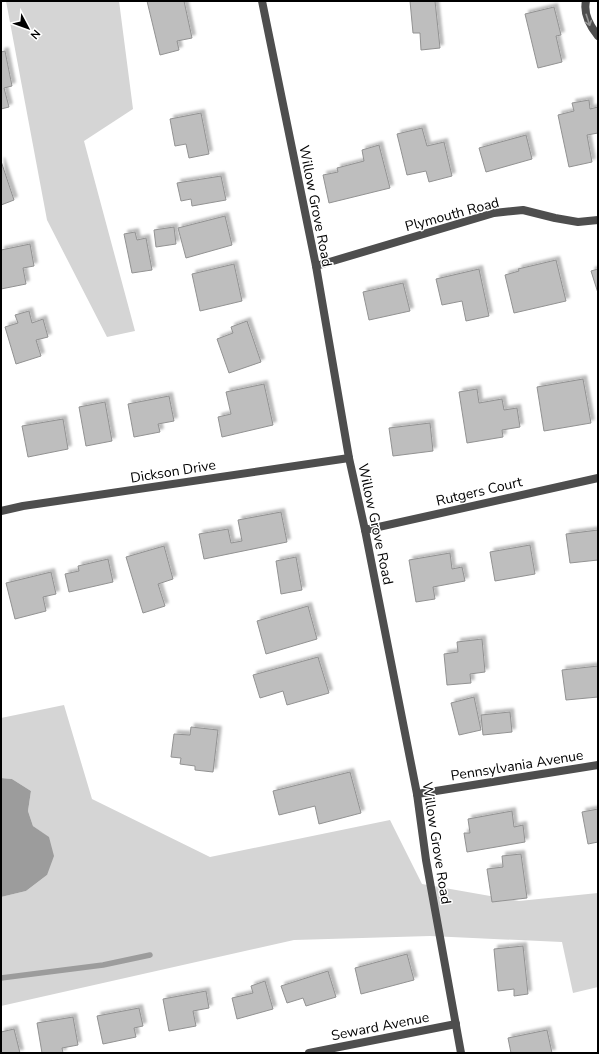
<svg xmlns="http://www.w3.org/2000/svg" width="599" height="1054" font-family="'Nunito Sans',sans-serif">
<defs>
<filter id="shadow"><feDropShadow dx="3.5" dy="-3.5" stdDeviation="1" flood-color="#0004"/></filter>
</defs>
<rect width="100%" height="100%" fill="#fff"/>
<g fill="#d5d5d5">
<polygon points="6,1 119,1 133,109 84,141 135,331 107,337 47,220"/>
<polygon points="64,705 92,799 210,857 390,820 422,884 519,901 598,893 598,987 573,993 562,942 430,936 294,940 1,1006 1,897 26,891 47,875 48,837 33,826 28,811 31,791 12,779 1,778 1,718"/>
</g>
<polygon fill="#9c9c9c" points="1,778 12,779 31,791 28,811 33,826 49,837 54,856 47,875 26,891 1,897"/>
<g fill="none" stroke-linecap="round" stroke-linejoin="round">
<polyline stroke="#9c9c9c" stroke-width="5.5" points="1,978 103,965 150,955"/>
</g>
<g fill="#bebebe" stroke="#929292" filter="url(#shadow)">
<polygon points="147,1 184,1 192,38 177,41 179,50 160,55"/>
<polygon points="410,1 435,1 440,48 421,50 420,33 413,33"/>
<polygon points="554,7 561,35 556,36 562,62 538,68 525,14"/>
<polygon points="5,51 12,86 4,88 9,107 1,109 1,52"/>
<polygon points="589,100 590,109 598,107 598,133 587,135 592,162 569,167 558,115 574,111 572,103"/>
<polygon points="201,113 209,154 189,158 186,144 175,146 170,119"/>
<polygon points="422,128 427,146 444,142 452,176 429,182 426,171 407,175 397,134"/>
<polygon points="526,135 532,159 486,172 479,148"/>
<polygon points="379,145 390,188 329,203 323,175 338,172 337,168 364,161 362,150"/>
<polygon points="1,161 14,200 1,205"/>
<polygon points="221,176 226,200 192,206 191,199 181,201 177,183"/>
<polygon points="225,216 232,245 186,258 178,228"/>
<polygon points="174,227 176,244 156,247 154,230"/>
<polygon points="135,232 137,240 146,238 152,270 132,273 124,234"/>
<polygon points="30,244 34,266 23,268 26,284 1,289 1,250"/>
<polygon points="556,260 566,301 514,313 505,275 519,271 518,269"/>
<polygon points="234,264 242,301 200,311 192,274"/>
<polygon points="479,269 489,316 466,321 462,301 442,305 436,279"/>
<polygon points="598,269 598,293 591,271"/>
<polygon points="403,283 410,311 369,320 363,292"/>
<polygon points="29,311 32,323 43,319 48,337 36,340 41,356 16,364 5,327 18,323 15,315"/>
<polygon points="247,321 261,362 229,373 217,339 233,333 231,327"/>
<polygon points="583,379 591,423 544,431 537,387"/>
<polygon points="264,384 273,425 222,437 218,417 231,414 226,392"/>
<polygon points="477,389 479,403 502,399 504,410 517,408 520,427 502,430 503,437 467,443 459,392"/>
<polygon points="169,396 174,421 158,424 160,432 134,437 128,404"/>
<polygon points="105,402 112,441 86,446 79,407"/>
<polygon points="63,419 68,449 28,457 22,426"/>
<polygon points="430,423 433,451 393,456 389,428"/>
<polygon points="281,512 287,542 204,559 199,534 228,529 231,543 242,541 238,520"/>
<polygon points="598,530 598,560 570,563 566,534"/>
<polygon points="530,545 535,574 495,581 490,552"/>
<polygon points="164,546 173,579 158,584 165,606 143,613 126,557"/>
<polygon points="450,553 452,569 462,567 465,581 433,587 435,599 416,602 409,560"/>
<polygon points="296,557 302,590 281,594 276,561"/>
<polygon points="108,559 113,582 69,592 65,574 79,571 78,566"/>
<polygon points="51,572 56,594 43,597 46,611 15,619 6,583"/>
<polygon points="308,606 317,639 266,654 257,621"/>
<polygon points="482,639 485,672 470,674 471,683 447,685 444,654 458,652 457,642"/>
<polygon points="318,657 329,693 287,705 283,691 260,698 253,675"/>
<polygon points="598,666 598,697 566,700 562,670"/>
<polygon points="474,697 481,730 459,735 451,703"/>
<polygon points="510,712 512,732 483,735 481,715"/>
<polygon points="191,727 218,730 213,772 195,770 195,766 180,764 181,758 171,757 174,734 190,735"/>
<polygon points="350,772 361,813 319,824 315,806 279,815 273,791"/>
<polygon points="598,809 598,842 588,844 582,812"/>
<polygon points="512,811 514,827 523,825 525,842 467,852 464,833 470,833 468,819"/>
<polygon points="521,854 527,898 492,902 487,869 503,867 502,856"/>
<polygon points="523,946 528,994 514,996 514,989 498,991 494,949"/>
<polygon points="407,954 414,980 361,994 355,968"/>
<polygon points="328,971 336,997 306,1006 303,998 287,1003 281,986"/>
<polygon points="265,981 273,1009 237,1019 232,998 253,993 251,986"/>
<polygon points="206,991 209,1008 193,1011 196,1026 169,1031 163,999"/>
<polygon points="139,1008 143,1026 134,1028 136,1037 103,1044 97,1016"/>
<polygon points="73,1017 78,1045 62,1048 63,1053 42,1053 37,1023"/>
<polygon points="14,1029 20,1053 1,1053 1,1032"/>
<polygon points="547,1030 552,1053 511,1053 508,1038"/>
</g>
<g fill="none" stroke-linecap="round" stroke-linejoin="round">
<g stroke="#4e4e4e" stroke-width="8">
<polyline points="262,1 316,266 349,458 365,530 417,794 426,860 461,1053"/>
<path d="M586,1c-3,13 4,25 12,35"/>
<polyline points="316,266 494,213 523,210 555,218 578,222 598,220"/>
<polyline points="1,511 23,506 349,458"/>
<polyline points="365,530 598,478"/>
<polyline points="417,794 598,765"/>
<polyline points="309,1053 456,1024"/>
</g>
</g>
<defs><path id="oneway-shaft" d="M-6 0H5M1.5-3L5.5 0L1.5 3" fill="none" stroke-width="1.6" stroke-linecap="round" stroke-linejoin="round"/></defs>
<use stroke="#959595" href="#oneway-shaft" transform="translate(588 20) rotate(72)"/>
<g text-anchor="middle" stroke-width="3" stroke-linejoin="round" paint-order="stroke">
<g font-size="14" fill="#000" stroke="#fff">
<text transform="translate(316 206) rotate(79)" y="5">Willow Grove Road</text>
<text transform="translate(452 214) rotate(-15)" y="5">Plymouth Road</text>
<text transform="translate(173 471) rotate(-9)" y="5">Dickson Drive</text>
<text transform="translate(479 491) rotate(-13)" y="5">Rutgers Court</text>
<text transform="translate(376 524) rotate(78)" y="5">Willow Grove Road</text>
<text transform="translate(517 765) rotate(-9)" y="5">Pennsylvania Avenue</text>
<text transform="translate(437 843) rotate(81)" y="5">Willow Grove Road</text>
<text transform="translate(380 1026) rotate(-11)" y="5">Seward Avenue</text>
</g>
</g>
<rect width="599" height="1054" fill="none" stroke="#000000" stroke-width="4"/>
<g transform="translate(28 28) rotate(131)" stroke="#ffffff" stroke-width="3" paint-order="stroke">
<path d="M0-3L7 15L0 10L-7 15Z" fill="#000000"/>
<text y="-6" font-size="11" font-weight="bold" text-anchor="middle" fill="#000000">N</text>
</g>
</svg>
